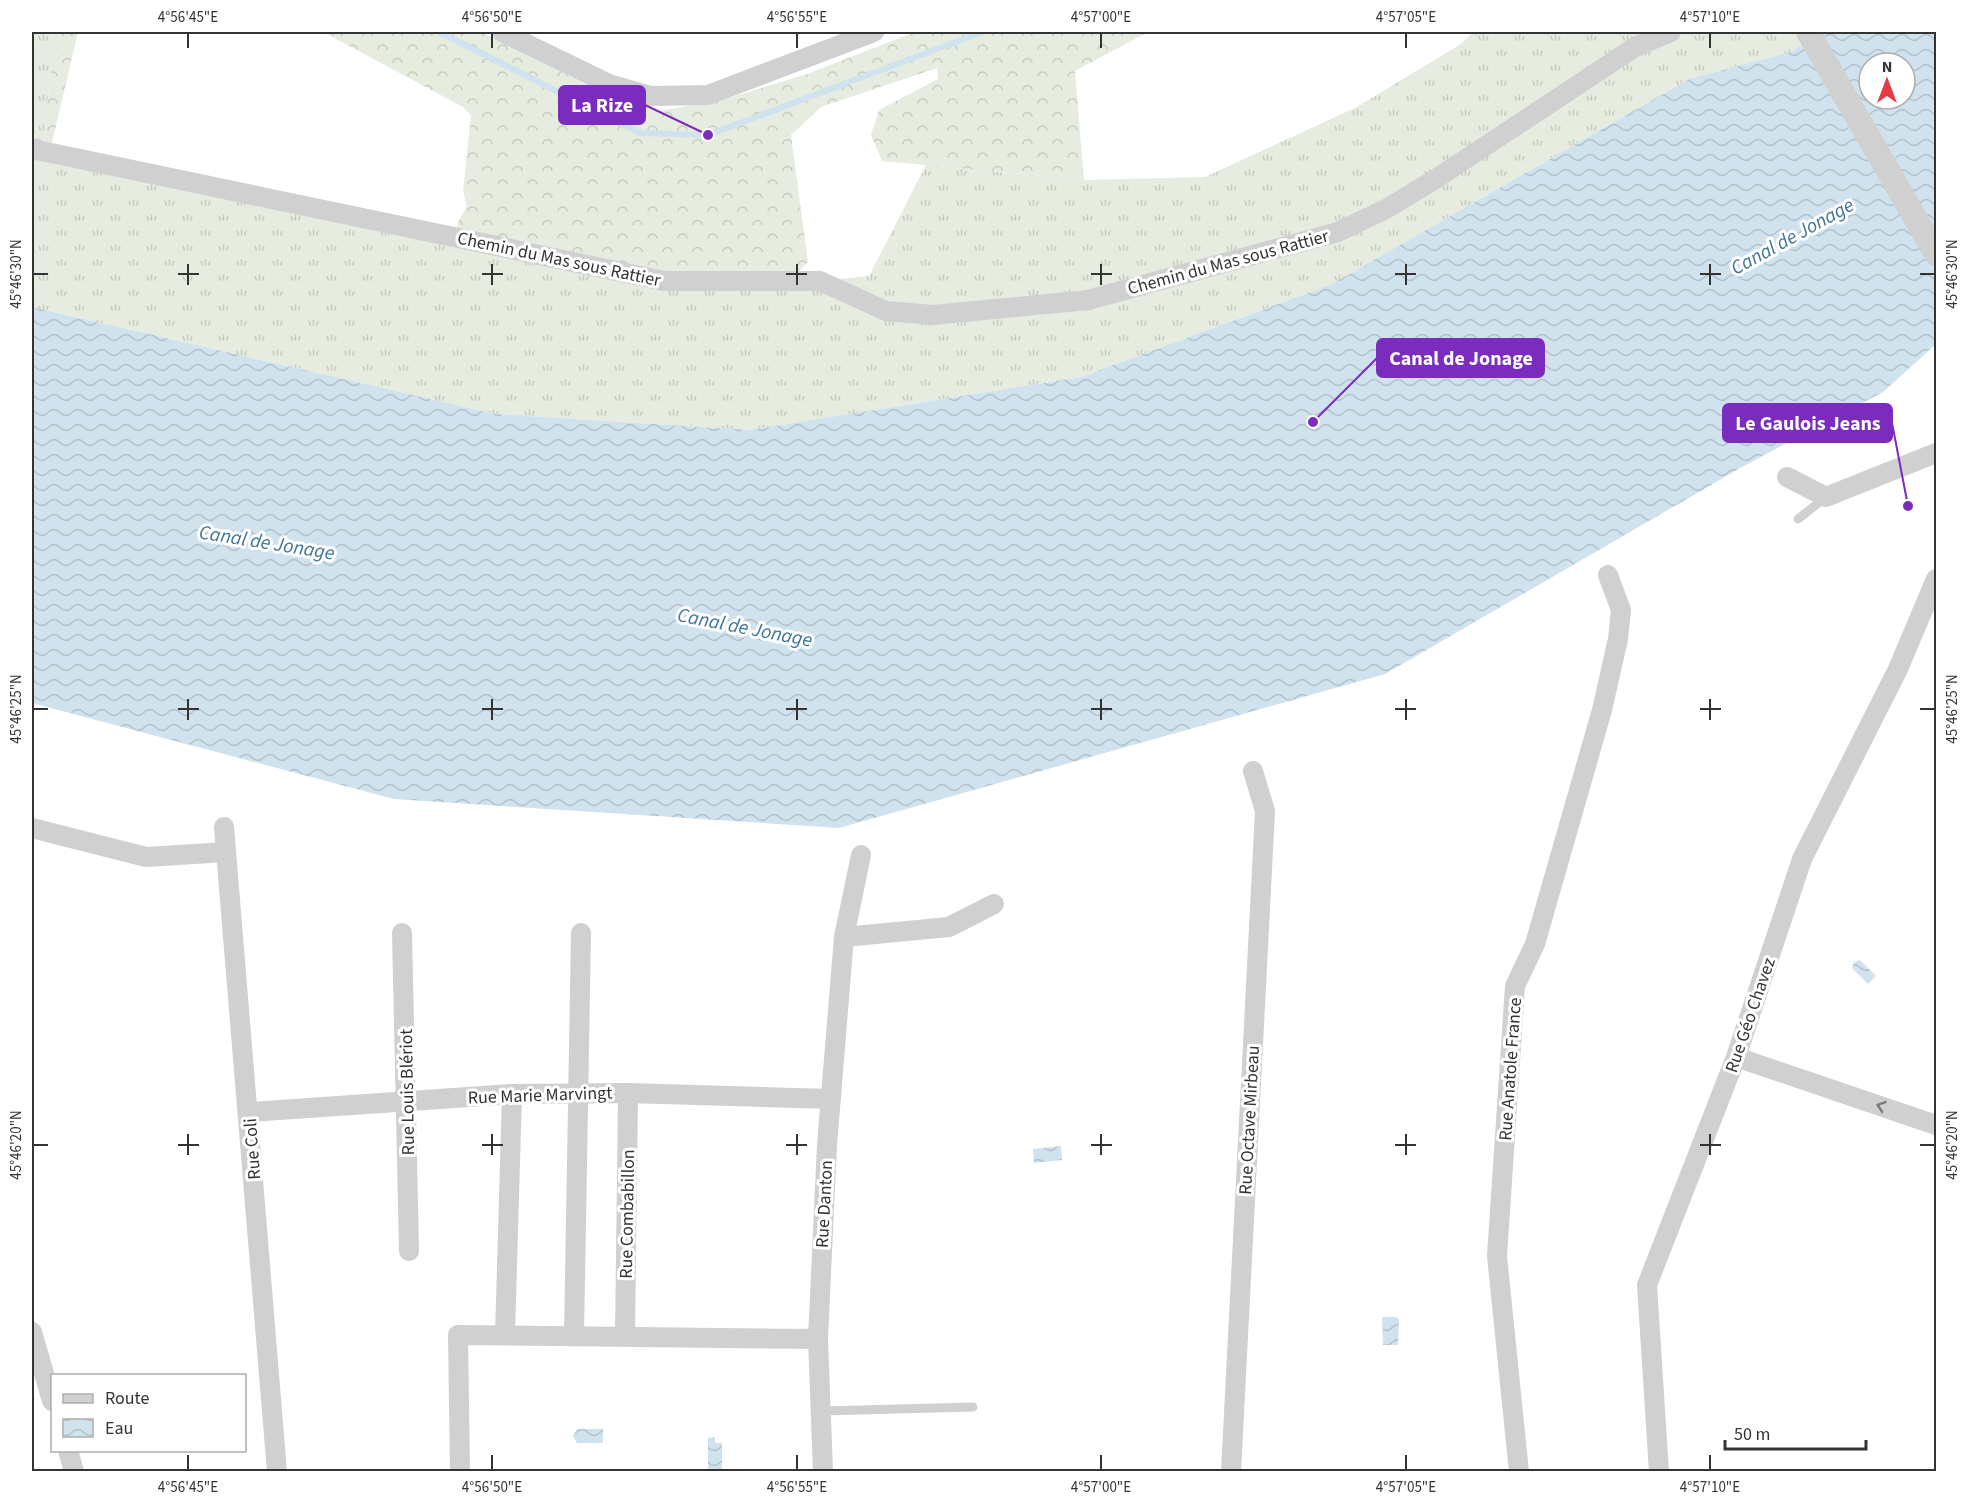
<svg xmlns="http://www.w3.org/2000/svg" width="1968" height="1503" font-family="'Source Sans 3',sans-serif">
<defs>
<pattern id="grass-tufts" width="24" height="20" patternUnits="userSpaceOnUse" patternTransform="scale(1.5)"><rect width="24" height="20" fill="#e6ecdf"/><path d="M3 7l-1-3M5 7V3M7 7l1-3M15 17l-1-3M17 17v-4M19 17l1-3" fill="none" stroke="#c6cbc0"/></pattern>
<pattern id="forest-crowns" width="20" height="18" patternUnits="userSpaceOnUse" patternTransform="scale(1.5)"><rect width="20" height="18" fill="#e6ecdf"/><path d="M2 6a3 3 0 1 1 6 0M12 15a3 3 0 1 1 6 0" fill="none" stroke="#c6cbc0"/></pattern>
<pattern id="water-waves" width="16" height="10" patternUnits="userSpaceOnUse" patternTransform="scale(1.5)"><rect width="16" height="10" fill="#cfe2ee"/><path d="M0 5q4-4 8 0t8 0" fill="none" stroke="#b2c2cd"/></pattern>
</defs>
<rect width="100%" height="100%" fill="#fff"/>
<g fill="url(#grass-tufts)">
<polygon points="32,32 61,32 50,75 44,137 32,134"/>
<polygon points="1473,32 1823,32 1790,52 1689,79 1332,284 1081,377 749,430 495,414 32,307 32,149 664,281 820,281 869,276 926,165 1084,180 1205,177 1355,108 1461,44"/>
</g>
<g fill="url(#forest-crowns)">
<polygon points="61,32 78,32 51,147 32,142 32,134 44,137 50,75"/>
<polygon points="323,32 481,32 593,88 659,111 722,100 807,74 915,32 1148,32 1075,71 1084,180 882,161 871,135 879,110 938,79 937,68 821,107 791,135 808,262 799,271 754,275 656,273 457,231 458,222 467,206 463,191 471,115 463,107"/>
</g>
<g fill="url(#water-waves)" fill-rule="evenodd">
<path d="M1823,32h113v312l-53,48 -141,75 -357,207 -546,154 -445,-29 -362,-96v-396l463,107 254,16 332,-53 251,-93 357,-205 101,-27zM1869,63h36v36h-36z"/>
<polygon points="1860,960 1876,976 1868,984 1852,968 1854,962"/>
<polygon points="1061,1146 1062,1160 1034,1163 1033,1149"/>
<polygon points="1382,1317 1396,1317 1399,1319 1398,1345 1383,1345"/>
<polygon points="577,1429 603,1429 603,1443 577,1443 573,1436"/>
<polygon points="715,1437 715,1443 722,1443 722,1471 708,1471 708,1438"/>
</g>
<g fill="none" stroke-linecap="round" stroke-linejoin="round">
<polyline stroke="#cfe2ee" stroke-width="6" points="439,32 640,133 708,135 982,32"/>
<g stroke="#d0d0d0" stroke-width="9">
<polyline points="1798,519 1826,497"/>
<polyline points="821,1411 973,1407"/>
</g>
<g stroke="#d0d0d0" stroke-width="20">
<polyline points="502,32 609,84 651,96 708,95 874,32"/>
<polyline points="32,149 664,281 820,281 886,311 933,315 1088,300 1338,232 1386,209 1434,180 1635,47 1671,32"/>
<polyline points="1787,477 1826,497 1936,453"/>
<polyline points="224,827 277,1472"/>
<polyline points="32,828 146,857 226,852"/>
<polyline points="402,933 409,1251"/>
<polyline points="844,937 949,927 994,904"/>
<polyline points="1736,1057 1936,1125"/>
<polyline points="250,1112 512,1094 628,1093 831,1099"/>
<polyline points="32,1332 52,1401"/>
<polyline points="505,1335 512,1094"/>
<polyline points="574,1336 581,933"/>
<polyline points="625,1336 628,1093"/>
<polyline points="68,1450 74,1472"/>
<polyline points="460,1472 458,1335 818,1339"/>
<polyline points="823,1472 818,1339 827,1145 844,937 861,855"/>
<polyline points="1231,1472 1265,811 1253,771"/>
<polyline points="1519,1472 1497,1256 1515,986 1535,944 1602,710 1618,639 1621,610 1608,575"/>
<polyline points="1659,1472 1647,1285 1736,1057 1802,859 1898,669 1936,579"/>
</g>
<polyline stroke="#d0d0d0" stroke-width="24" points="1808,32 1936,254"/>
</g>
<defs><path id="oneway-chevron" d="M-2-3.5L2.5 0L-2 3.5" fill="none" stroke-width="1.6" stroke-linecap="round" stroke-linejoin="round" transform="scale(1.5)"/></defs>
<use stroke="#7a7a7a" href="#oneway-chevron" transform="translate(1881 1106) rotate(-161)"/>
<path fill="none" stroke="#333" stroke-width="2" d="M188,33v15M492,33v15M797,33v15M1101,33v15M1406,33v15M1710,33v15M188,264v21M492,264v21M797,264v21M1101,264v21M1406,264v21M1710,264v21M33,274h15M178,274h21M482,274h21M786,274h21M1091,274h21M1395,274h21M1700,274h21M1920,274h15M188,699v21M492,699v21M797,699v21M1101,699v21M1406,699v21M1710,699v21M33,709h15M178,709h21M482,709h21M786,709h21M1091,709h21M1395,709h21M1700,709h21M1920,709h15M188,1134v21M492,1134v21M797,1134v21M1101,1134v21M1406,1134v21M1710,1134v21M33,1145h15M178,1145h21M482,1145h21M786,1145h21M1091,1145h21M1395,1145h21M1700,1145h21M1920,1145h15M188,1455v15M492,1455v15M797,1455v15M1101,1455v15M1406,1455v15M1710,1455v15"/>
<g text-anchor="middle" stroke-width="6" stroke-linejoin="round" paint-order="stroke">
<g font-size="18" fill="#333" stroke="#fff">
<text transform="translate(559 259) rotate(12)" y="6">Chemin du Mas sous Rattier</text>
<text transform="translate(1228 262) rotate(-15)" y="6">Chemin du Mas sous Rattier</text>
<text transform="translate(1750 1015) rotate(-71)" y="6">Rue Géo Chavez</text>
<text transform="translate(1510 1069) rotate(-86)" y="6">Rue Anatole France</text>
<text transform="translate(407 1092) rotate(-91)" y="6">Rue Louis Blériot</text>
<text transform="translate(540 1095) rotate(-2)" y="6">Rue Marie Marvingt</text>
<text transform="translate(1249 1120) rotate(-87)" y="6">Rue Octave Mirbeau</text>
<text transform="translate(252 1149) rotate(-94)" y="6">Rue Coli</text>
<text transform="translate(824 1204) rotate(-87)" y="6">Rue Danton</text>
<text transform="translate(627 1214) rotate(-89)" y="6">Rue Combabillon</text>
</g>
<g font-size="20" font-style="italic" fill="#3f7597" stroke="#fff">
<text transform="translate(1792 236) rotate(-29)" y="7">Canal de Jonage</text>
<text transform="translate(267 542) rotate(9)" y="7">Canal de Jonage</text>
<text transform="translate(745 627) rotate(11)" y="7">Canal de Jonage</text>
</g>
</g>
<path fill="none" stroke="#7b2cbf" stroke-width="2" d="M708 135L645 105M1313 422L1377 358M1908 506L1892 423"/>
<g fill="#7b2cbf" stroke="#fff" stroke-width="2">
<circle cx="708" cy="135" r="6"/>
<circle cx="1313" cy="422" r="6"/>
<circle cx="1908" cy="506" r="6"/>
</g>
<g fill="#7b2cbf" stroke="#7b2cbf" stroke-width="2">
<rect x="559" y="86" width="86" height="38" rx="6"/>
<rect x="1377" y="339" width="167" height="38" rx="6"/>
<rect x="1723" y="404" width="169" height="38" rx="6"/>
</g>
<g font-size="20" text-anchor="middle" font-weight="bold" fill="#fff">
<text x="602" y="112">La Rize</text>
<text x="1461" y="365">Canal de Jonage</text>
<text x="1808" y="430">Le Gaulois Jeans</text>
</g>
<rect width="1968" height="1503" fill="none" stroke="#ffffff" stroke-width="66"/>
<rect x="51" y="1374" width="195" height="78" fill="#ffffff" stroke="#adadad" stroke-width="1.5"/>
<rect x="63" y="1394" width="30" height="9" fill="#d0d0d0" stroke="#adadad" stroke-width="1.5"/>
<text x="105" y="1404" font-size="18" fill="#333333">Route</text>
<rect x="63" y="1419" width="30" height="18" fill="url(#water-waves)" stroke="#adadad" stroke-width="1.5"/>
<text x="105" y="1434" font-size="18" fill="#333333">Eau</text>
<g transform="translate(1887 81)"><circle r="28" fill="#ffffff" stroke="#adadad" stroke-width="1.5"/>
<path d="M0-4.5L10 22L0 15L-10 22Z" fill="#e63946"/>
<text y="-9" font-size="16" font-weight="bold" text-anchor="middle" fill="#333333">N</text>
</g>
<path d="M1725 1440v9h141v-9" fill="none" stroke="#333333" stroke-width="3"/>
<text x="1734" y="1440" font-size="18" fill="#333333" stroke="#ffffff" stroke-width="4.5" paint-order="stroke">50 m</text>
<rect x="33" y="33" width="1902" height="1437" fill="none" stroke="#333" stroke-width="2"/>
<g font-size="15" text-anchor="middle" fill="#333">
<text x="188" y="22">4°56'45"E</text>
<text x="492" y="22">4°56'50"E</text>
<text x="797" y="22">4°56'55"E</text>
<text x="1101" y="22">4°57'00"E</text>
<text x="1406" y="22">4°57'05"E</text>
<text x="1710" y="22">4°57'10"E</text>
<text transform="translate(16 274) rotate(-90)" y="5">45°46'30"N</text>
<text transform="translate(1952 274) rotate(-90)" y="5">45°46'30"N</text>
<text transform="translate(16 709) rotate(-90)" y="5">45°46'25"N</text>
<text transform="translate(1952 709) rotate(-90)" y="5">45°46'25"N</text>
<text transform="translate(16 1145) rotate(-90)" y="5">45°46'20"N</text>
<text transform="translate(1952 1145) rotate(-90)" y="5">45°46'20"N</text>
<text x="188" y="1492">4°56'45"E</text>
<text x="492" y="1492">4°56'50"E</text>
<text x="797" y="1492">4°56'55"E</text>
<text x="1101" y="1492">4°57'00"E</text>
<text x="1406" y="1492">4°57'05"E</text>
<text x="1710" y="1492">4°57'10"E</text>
</g>
</svg>
